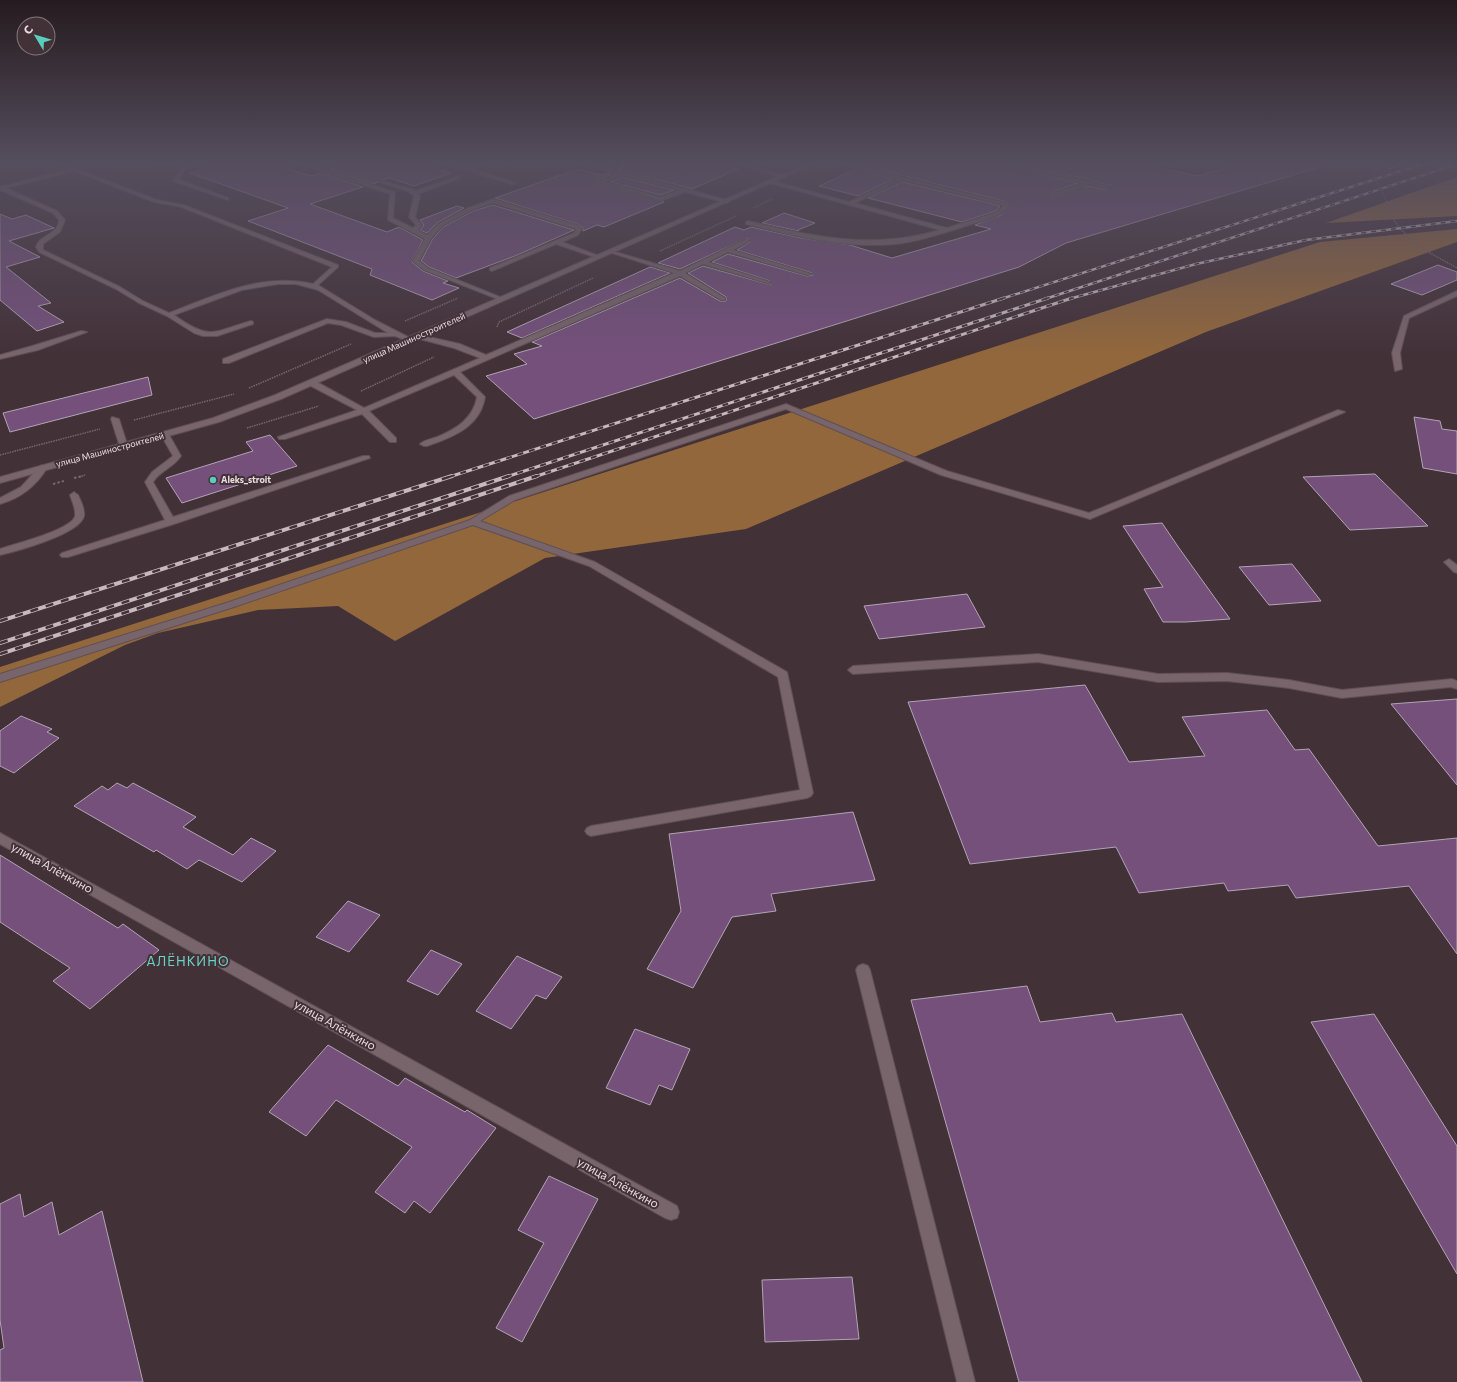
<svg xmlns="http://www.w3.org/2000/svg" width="1457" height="1382" font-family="Commissioner,sans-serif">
<rect width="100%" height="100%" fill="#433138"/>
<g fill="#92673c">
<polygon points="1457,177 1457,216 1326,223"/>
<polygon points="1457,229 1457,242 1206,332 746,529 545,558 395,641 338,606 258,610 158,633 125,645 0,707 0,667 1320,242"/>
</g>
<g fill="#74507b" stroke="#b2a4b5">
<polygon points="230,162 267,162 311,176 321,173 363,187 310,204 387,232 399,227 423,240 412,262 423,271 448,281 443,283 459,288 432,300 370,275 372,269 248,221 288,208 190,173"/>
<polygon points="353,162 427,162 427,166 451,173 414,186 389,178 373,184 330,170"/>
<polygon points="637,162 689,162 681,165 686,169 700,162 709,162 738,169 692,189 618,169"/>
<polygon points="875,162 922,162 918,164 921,167 932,162 996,162 997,163 1078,183 1053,192 1052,194 1055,197 1089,186 1108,190 1112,186 1093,181 1090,178 1087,179 1010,162 1131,162 1198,176 1248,162 1320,162 1320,167 1066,243 1019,267 534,419 486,376 527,364 514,354 542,346 532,342 680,278 720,301 726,301 726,297 688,273 703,266 771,285 770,281 712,262 728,254 807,276 813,275 812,273 737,250 750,242 747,238 680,269 658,263 735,227 744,230 751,227 801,238 850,245 892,258 991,229 975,225 1001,215 1011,206 1003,201 866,166"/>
<polygon points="578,169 601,175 607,173 611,174 598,180 599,184 664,202 604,227 597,225 583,231 583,228 577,224 495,198"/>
<polygon points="856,169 893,179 858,196 819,186"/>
<polygon points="622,177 674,190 661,195 610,182"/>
<polygon points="902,182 998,205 1000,206 996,211 962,222 868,198"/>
<polygon points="493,205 574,230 515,256 456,278 429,267 421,261 432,240 443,227 473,211"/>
<polygon points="457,206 464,208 437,223 427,233 420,230 424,225 420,220"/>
<polygon points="784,213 815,223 798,230 799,231 762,223"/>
<polygon points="0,214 12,219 26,215 54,228 9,241 40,257 6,267 51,303 38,306 64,322 37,331 0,300"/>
<polygon points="1438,265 1457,272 1457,280 1422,295 1391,284"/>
<polygon points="650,267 670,273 522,338 507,332"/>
<polygon points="148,377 152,395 10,432 3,413"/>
<polygon points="1414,417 1440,421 1442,429 1457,431 1457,474 1423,468"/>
<polygon points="270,435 297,466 182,503 166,478 253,451 246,442"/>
<polygon points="1375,474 1428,526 1350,530 1303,477"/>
<polygon points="1162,523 1179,548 1230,619 1186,622 1163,622 1144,589 1163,587 1123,526"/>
<polygon points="1292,564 1321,601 1269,605 1239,567"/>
<polygon points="967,594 985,627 879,639 864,606"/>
<polygon points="1085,685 1129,762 1205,756 1182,717 1267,710 1295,750 1309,749 1378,846 1457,838 1457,954 1409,886 1296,898 1288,885 1228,891 1224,883 1139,893 1116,847 970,864 908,702"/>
<polygon points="1457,699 1457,785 1391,704"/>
<polygon points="21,716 52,729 47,732 59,738 14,773 0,766 0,731"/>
<polygon points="117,783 127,788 133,783 196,817 183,827 233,855 251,838 276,851 242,882 199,860 187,869 156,850 154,852 74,806 102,786 108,790"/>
<polygon points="853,812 875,880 771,894 776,911 732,917 693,988 647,969 681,911 669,834"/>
<polygon points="0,855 118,928 123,924 159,950 90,1009 53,981 70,968 0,922"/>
<polygon points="348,901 380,915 349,952 316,937"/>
<polygon points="431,950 462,964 438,995 407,981"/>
<polygon points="517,956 562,977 546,999 536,995 511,1029 476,1011"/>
<polygon points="1027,986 1040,1022 1112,1013 1116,1022 1182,1014 1362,1382 1019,1382 911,1000"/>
<polygon points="1374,1014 1457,1146 1457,1274 1311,1022"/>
<polygon points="635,1029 690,1049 672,1090 659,1085 650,1105 606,1088"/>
<polygon points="328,1045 398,1086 405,1078 465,1112 467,1110 496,1128 430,1213 414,1201 405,1213 375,1192 412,1147 336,1100 306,1136 269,1112"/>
<polygon points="549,1176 598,1199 522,1342 496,1328 544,1243 518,1230"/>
<polygon points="20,1194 24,1217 52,1202 59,1235 102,1211 143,1382 0,1382 0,1350 4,1348 0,1320 0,1204"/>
<polygon points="852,1277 859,1339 765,1342 762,1280"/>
</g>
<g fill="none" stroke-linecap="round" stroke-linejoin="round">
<g stroke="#5f5055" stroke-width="2">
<g id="service">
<path d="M52,162h7l98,38 27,5 154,60v2l-20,18 57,35 39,20 -4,2 -15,-6 -21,1 -33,-12 -13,-2 -99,40h-6v-4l104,-40 19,3 29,11h13l-70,-43 -22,-6h-18l-36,6 -68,25c37,26 38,17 77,6l2,1v2l-36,12h-14l-9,-3 -27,-17 -28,-13 -23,-14 -77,-37 -3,-5c3,-12 22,-12 23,-27l-6,-7 -53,-23v-3l69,-18zM74,171l80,31 27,5 151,60 -19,17c-51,-12 -97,11 -144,29l-26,-12 -23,-14 -77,-37v-6l17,-12 5,-12 -8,-9 -51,-23z"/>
<polygon points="152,162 182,162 160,165"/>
<polygon points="186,162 191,162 178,179 228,198 228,200 173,181"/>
<polygon points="293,162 299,162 395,192 393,218 413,228 416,225 409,217 414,196 408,191 381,183 381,181 412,189 415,191 460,176 460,178 418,194 420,196 415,217 422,225 418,230 427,235 438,224 468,208 493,199 577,225 582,229 578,235 562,242 602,257 597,258 556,244 492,271 490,270 490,268 574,233 576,229 493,203 472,210 442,226 431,239 419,261 428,268 505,299 500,300 424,270 414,262 413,261 425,239 388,220 390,194"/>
<path d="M439,162c10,-1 17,4 26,5 8,1 17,-5 25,-5l-18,7 44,14 -5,1z"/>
<path d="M574,162h8l43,10 105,29 -3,2 -42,-11 -24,9 -62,-18v-2l17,-7zM622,175l57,15 -18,7 -55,-15z"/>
<polygon points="692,162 699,162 685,168 682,166"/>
<polygon points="726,162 734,162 787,176 784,178"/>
<path d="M835,162h7l161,40 7,4c-11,12 -29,15 -44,20 -22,7 -46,15 -70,18 -51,5 -102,-8 -150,-20v-2l2,-1c68,16 123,29 192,9l-174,-48 3,-2 80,22 48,-23zM902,180l97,24 4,2 -6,6 -50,16 -92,-25z"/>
<polygon points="925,162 931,162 920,166 920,164"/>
<polygon points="997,162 1005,162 1087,181 1090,179 1092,182 1111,187 1108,189 1089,184 1082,188 1055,196 1053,193 1083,183"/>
<polygon points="1151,162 1161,162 1174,165 1171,167"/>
<path d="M746,239l3,2 -1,1 -15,8 79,24 -5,1 -79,-23 -20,10 62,20v2l-67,-20 -18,9 40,25v2h-4l-41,-24 -220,96 25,25c-5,30 -32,40 -58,49h-3l-4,-2c4,-4 11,-5 17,-7 19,-8 36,-18 40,-40l-23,-22 -85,36 27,27v4h-6l-28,-28 -77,25h-6l-1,-2 79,-27 -48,-25v-4h6l49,27 116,-50 -26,-10 -38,-10v-4l44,10 26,11 188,-82 -65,-21v-2l71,21z"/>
<polygon points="1457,291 1457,296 1409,318 1400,353 1402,369 1395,371 1392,353 1404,316"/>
<polygon points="81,331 87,332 38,350 0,359 0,355 32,346"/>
<polygon points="786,404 947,471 1089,513 1338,410 1345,412 1090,519 941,475 786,409 515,500 480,521 595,562 787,672 813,793 811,796 807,798 591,836 587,834 585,831 587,828 591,826 800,790 778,677 589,566 473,525 237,606 0,682 0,674 229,602 470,520 509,496"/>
<polygon points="112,417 119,419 128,447 127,449 124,449 120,447 111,419"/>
<path d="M162,433h6l13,23c-7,11 -21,15 -28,26l20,35 190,-61h6l1,2 -196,66 -106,33h-6l-2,-2 2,-2 103,-33 -20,-38 7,-10 21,-16 -12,-21z"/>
<path d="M43,465l4,3c-11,18 -26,30 -47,36v-6l21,-11 19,-21z"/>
<path d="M74,492l4,3c3,6 7,14 6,21 -4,18 -67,35 -84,39v-6c14,-5 72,-19 75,-33 1,-7 -3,-15 -5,-21z"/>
<polygon points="1449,559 1457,565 1457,573 1454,572 1444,562"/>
<polygon points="1038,654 1158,674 1227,673 1289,680 1342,690 1452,679 1457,681 1457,689 1451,687 1342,698 1289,688 1227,681 1158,682 1038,662 853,674 848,670 853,666"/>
<polygon points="863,964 868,966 870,970 975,1382 957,1382 856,970 858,966"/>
</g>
</g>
<g stroke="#5f5055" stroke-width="2">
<polygon id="minor" points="0,833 677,1206 679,1212 677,1218 671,1220 665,1218 0,844"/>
</g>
<g stroke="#5f5055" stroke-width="2">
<polygon id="secondary" points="811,162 818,162 281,399 219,422 0,483 0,477 213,418 275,395"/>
</g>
<g stroke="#77676d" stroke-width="1.5" stroke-dasharray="1.5 1" stroke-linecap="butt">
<polyline points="1390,162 1374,172 1376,182 1384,195 1395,222 1414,244 1457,268"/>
<polyline points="753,208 772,199"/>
<polyline points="660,251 736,216"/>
<polyline points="405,321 458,298"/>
<polyline points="497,327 499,322 593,278"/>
<polyline points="249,388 351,344"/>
<polyline points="361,391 434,357"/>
<polyline points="134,420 234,394"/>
<polyline points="247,428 319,406"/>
<polyline points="0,455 100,429"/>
<polyline points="79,477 85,475"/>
</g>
<g stroke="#77676d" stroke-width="2" stroke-dasharray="2.5 2" stroke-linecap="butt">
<polyline points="74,478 83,476"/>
<polyline points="53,484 64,481"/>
</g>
<use href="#service" fill="#78646b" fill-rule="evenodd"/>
<use href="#minor" fill="#78646b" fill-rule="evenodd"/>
<use href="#secondary" fill="#78646b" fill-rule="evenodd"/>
<g stroke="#c7babf" stroke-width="2.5">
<g id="rail-far2">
<polyline points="1385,171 1403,162"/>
<polyline points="1001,299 1429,162"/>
<polyline points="1045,299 1457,164"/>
<polyline points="1069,299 1196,264 1306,240 1457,221"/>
</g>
</g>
<g stroke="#c7babf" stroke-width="3">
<g id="rail-far1">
<polyline points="449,477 1004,298"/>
<polyline points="506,477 1048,298"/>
<polyline points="534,477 1072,298"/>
</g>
</g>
<g stroke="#c7babf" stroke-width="4">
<g id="rail">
<polyline points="0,621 452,476"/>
<polyline points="0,643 509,476"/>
<polyline points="0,654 537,476"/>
</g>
</g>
<use href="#rail-far2" stroke="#433138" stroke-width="1.5" stroke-dasharray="5" stroke-linecap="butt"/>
<use href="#rail-far1" stroke="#433138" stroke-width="2" stroke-dasharray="6" stroke-linecap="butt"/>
<use href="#rail" stroke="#433138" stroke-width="2.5" stroke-dasharray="8" stroke-linecap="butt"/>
</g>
<linearGradient id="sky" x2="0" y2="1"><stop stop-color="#251b1f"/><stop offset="0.46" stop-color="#554e5e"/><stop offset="1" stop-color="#554e5e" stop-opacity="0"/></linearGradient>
<rect width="1457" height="355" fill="url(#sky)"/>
<circle fill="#59cebe" stroke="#433138" stroke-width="1.5" cx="213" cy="480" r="4"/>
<g text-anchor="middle" stroke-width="4" stroke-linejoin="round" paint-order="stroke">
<g font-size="9" fill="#e9dde1" stroke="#433138">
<text transform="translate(414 338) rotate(-24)" y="3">улица Машиностроителей</text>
<text transform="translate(110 450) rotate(-15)" y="3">улица Машиностроителей</text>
</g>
<g font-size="9" font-weight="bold" fill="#e9dde1" stroke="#433138" text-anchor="start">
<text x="221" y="483">Aleks_stroit</text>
</g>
<g font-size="12" fill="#e9dde1" stroke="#433138">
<text transform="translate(52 868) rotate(29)" y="4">улица Алёнкино</text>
<text transform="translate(335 1025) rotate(29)" y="4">улица Алёнкино</text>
<text transform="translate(618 1183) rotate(29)" y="4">улица Алёнкино</text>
</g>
<g font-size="13" letter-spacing="1" fill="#6bd3c4" stroke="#433138">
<text x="188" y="966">АЛЁНКИНО</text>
</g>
</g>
<g transform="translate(36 36) rotate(308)"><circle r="19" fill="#433138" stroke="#85767c"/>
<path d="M0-3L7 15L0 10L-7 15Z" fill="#59cebe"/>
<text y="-6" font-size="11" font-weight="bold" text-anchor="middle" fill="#e9dde1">С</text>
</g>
</svg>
